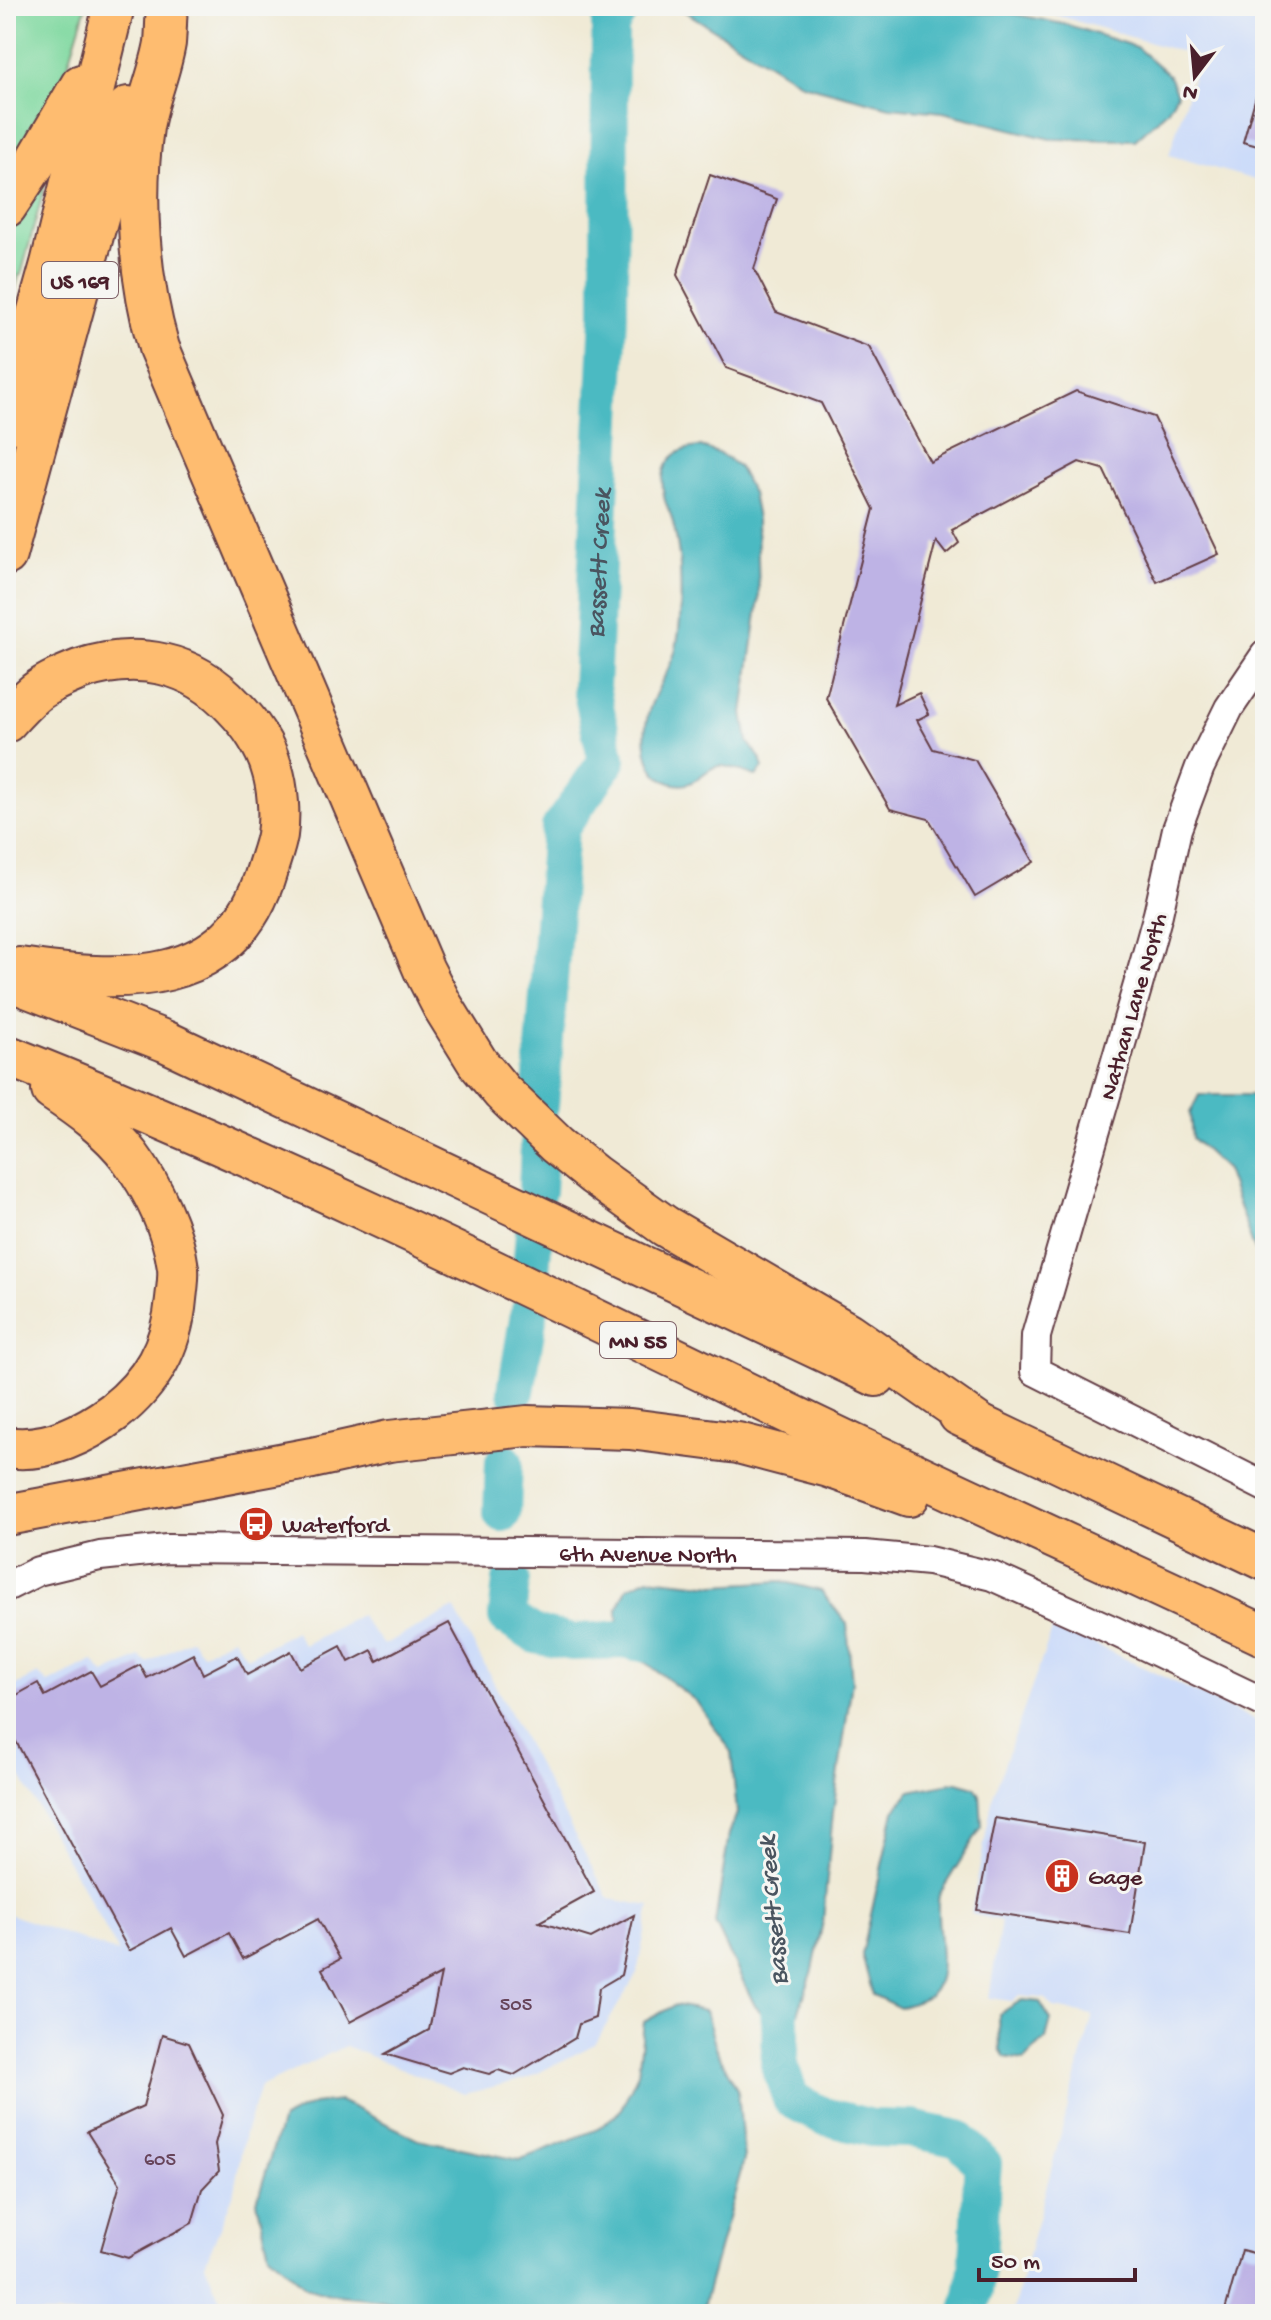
<svg xmlns="http://www.w3.org/2000/svg" width="1271" height="2320" font-family="'Gochi Hand',sans-serif">
<rect width="100%" height="100%" fill="#f6f6f2"/>
<filter id="ink" filterUnits="userSpaceOnUse"><feTurbulence type="fractalNoise" baseFrequency=".0125" numOctaves="2"/><feDisplacementMap in="SourceGraphic" scale="16" xChannelSelector="R" yChannelSelector="G"/><feConvolveMatrix kernelMatrix="1 2 1 2 8 2 1 2 1" color-interpolation-filters="sRGB"/></filter>
<filter id="wash" filterUnits="userSpaceOnUse"><feTurbulence type="fractalNoise" baseFrequency=".006" numOctaves="4" result="noise"/><feDisplacementMap in="SourceGraphic" scale="32" xChannelSelector="R" yChannelSelector="G"/><feGaussianBlur stdDeviation="1.8" result="paint"/><feColorMatrix in="noise" values="0 0 0 0 0 0 0 0 0 0 0 0 0 0 0 0 0 1.4 0 .05"/><feComposite in="paint" operator="in"/></filter>
<g filter="url(#wash)">
<rect width="100%" height="100%" fill="#f0ead6"/>
<g fill="#ccdbf9">
<polygon points="1025,6 1265,6 1265,183 1169,155 1199,57"/>
<polygon points="454,1608 609,1899 650,1906 637,1973 595,2044 528,2078 465,2094 345,2046 260,2087 245,2133 233,2195 205,2264 217,2293 228,2314 6,2314 6,1913 119,1953 6,1750 6,1691 38,1674 48,1683 93,1661 104,1674 140,1657 148,1663 191,1639 202,1654 233,1637 247,1657 295,1631 303,1645 360,1615 383,1645"/>
<polygon points="1054,1625 1265,1725 1265,2314 1012,2314 1093,2015 1054,2008 1044,1998 1019,1996 1012,2001 989,1998 1001,1921 971,1914 993,1796"/>
</g>
<g fill="#7ed89f" stroke="#647c65" stroke-width="2">
<polygon points="6,6 86,6 60,91 6,188"/>
<polygon points="46,181 21,275 19,275 6,327 6,219"/>
</g>
<g fill="#4bbac2" stroke="#4a6c76" stroke-width="2">
<polygon points="676,6 942,6 972,13 1010,13 1068,25 1136,47 1168,74 1177,94 1167,111 1135,140 1050,139 943,112 890,107 802,84"/>
<path d="M701,447l19,7 18,12 14,27 5,26 2,80 -16,114 5,29 12,16 3,10 -7,8c-11,-3 -30,-13 -41,-9 -16,6 -21,23 -44,16 -29,-10 -29,-51 -21,-75 6,-19 19,-36 25,-56 7,-26 6,-58 5,-85 -1,-15 -4,-33 -8,-48 -2,-8 -7,-15 -8,-23 -6,-30 8,-48 37,-49z"/>
<polygon points="1199,1095 1265,1095 1265,1272 1252,1243 1226,1170 1192,1138 1190,1113"/>
<polygon points="648,1578 715,1585 781,1581 821,1591 847,1624 852,1682 833,1812 823,1921 813,1970 788,2042 755,2006 715,1923 729,1834 737,1813 731,1751 696,1701 621,1644 617,1610 627,1588"/>
<path d="M957,1782l18,5 5,8 2,31 -43,69c-6,29 13,78 -9,100 -7,6 -22,9 -30,13l-27,-13 -11,-40 32,-144 16,-20z"/>
<polygon points="1022,2000 1040,2002 1051,2020 1046,2039 1024,2060 1005,2057 1000,2049 999,2014"/>
<polygon points="675,2005 705,2011 718,2053 738,2091 744,2160 701,2314 456,2314 374,2299 329,2294 306,2287 269,2254 257,2201 282,2119 313,2104 340,2101 418,2139 519,2160 598,2129 620,2111 638,2073 644,2022"/>
</g>
<g fill="none" stroke-linecap="round" stroke-linejoin="round">
<g stroke="#4bbac2" stroke-width="38">
<path id="s1" d="M540,1106l20,-278 47,-67 -16,-73 18,-374 1,-289 12,-19"/>
<polyline points="537,1191 539,1145"/>
<polyline points="531,1272 534,1232"/>
<polyline points="516,1391 529,1313"/>
<polyline points="502,1513 504,1462"/>
<polyline points="511,1581 507,1617 536,1635 573,1642 621,1640 672,1647"/>
<path d="M777,1985l4,50 -2,29 12,35 32,17 49,12 40,1 47,10 24,25c-5,49 0,103 -15,150"/>
</g>
</g>
<g id="blocks">
<g fill="#beb3e5">
<polygon points="1260,82 1265,82 1265,148 1243,142"/>
<polygon points="710,175 777,199 754,269 776,312 869,347 930,462 1076,391 1154,417 1219,554 1157,582 1103,469 1079,462 952,530 959,543 946,554 936,541 894,705 919,693 929,714 917,720 933,749 975,760 1034,862 975,897 929,819 890,809 826,698 874,509 821,403 726,368 677,275"/>
<polygon points="449,1623 594,1892 539,1922 591,1938 634,1915 621,1975 599,1988 595,2018 579,2024 575,2038 514,2075 498,2070 489,2074 463,2067 449,2073 385,2054 429,2030 441,1974 350,2022 322,1969 340,1959 318,1919 243,1959 229,1933 186,1956 171,1928 129,1951 6,1723 6,1701 38,1683 45,1696 91,1671 100,1686 140,1665 147,1678 193,1654 203,1674 237,1656 247,1675 291,1651 300,1668 341,1646 349,1662 372,1650 377,1661"/>
<polygon points="995,1818 1145,1842 1130,1934 977,1910"/>
<polygon points="162,2035 189,2043 223,2115 215,2144 219,2171 202,2189 192,2223 128,2258 101,2250 120,2184 87,2132 143,2106"/>
<polygon points="1242,2250 1265,2256 1265,2314 1224,2314"/>
</g>
</g>
</g>
<g filter="url(#ink)">
<use href="#blocks" fill-opacity="0" stroke="#633d45" stroke-width="2"/>
<g fill="none" stroke-linecap="round" stroke-linejoin="round">
<g stroke="#633d45" stroke-width="32">
<g id="minor">
<polyline points="1265,655 1229,708 1200,767 1177,829 1158,914 1145,961 1036,1336 1035,1371 1265,1487"/>
<path id="s2" d="M6,1587l32,-16 62,-15 67,-7 698,6 64,6 63,15 120,54 153,73"/>
</g>
</g>
<g stroke="#633d45" stroke-width="44">
<g id="highway">
<path d="M167,6c-1,12 -1,25 -2,37 -5,29 -17,55 -22,84 -10,71 -4,152 16,221l265,622 18,35 36,58 24,29 55,53 37,30 71,51 183,107 135,94"/>
<polyline points="6,207 34,165 81,85"/>
<polyline points="6,425 51,264 114,6"/>
<polyline points="6,555 128,107"/>
<path d="M6,722c9,-10 19,-21 30,-30 13,-10 28,-16 43,-22 58,-19 113,-9 155,37 16,16 32,40 38,62 6,19 8,46 5,66 -2,12 -7,24 -10,35 -35,121 -147,113 -248,98"/>
<polyline points="6,979 165,1041 876,1376"/>
<path d="M6,1055c276,109 543,242 811,372 148,71 299,139 448,209"/>
<polyline points="959,1415 1265,1560"/>
<path d="M6,1447c39,6 77,-12 108,-35 37,-29 58,-65 62,-113 1,-10 3,-21 2,-31 -5,-38 -25,-80 -48,-111 -20,-27 -51,-49 -78,-67"/>
<polyline points="6,1515 312,1458 389,1441 527,1426 630,1429 738,1443 829,1467 909,1496"/>
</g>
</g>
<use href="#minor" stroke="#fff" stroke-width="28"/>
<use href="#highway" stroke="#febc70" stroke-width="40"/>
</g>
</g>
<defs>
<g id="bus-disc" transform="scale(1.8)"><circle r="9.5" fill="#c8321e" stroke="#f6f6f2"/><path d="M-5-6H5V4H4V6H2V4H-2V6H-4V4H-5ZM-3.5-4V0h7V-4ZM-3.5 1.2v1.5H-2V1.2ZM2 1.2v1.5H3.5V1.2Z" fill="#fff"/></g>
<g id="building-disc" transform="scale(1.8)"><circle r="9.5" fill="#c8321e" stroke="#f6f6f2"/><path d="M-4-6H4V6H1V3H-1V6H-4ZM-2.5-4.3h1.7v1.8h-1.7ZM.8-4.3h1.7v1.8H.8ZM-2.5-1h1.7V.8h-1.7ZM.8-1h1.7V.8H.8Z" fill="#fff"/></g>
</defs>
<g fill-rule="evenodd">
<use href="#bus-disc" x="256" y="1524"/>
<use href="#building-disc" x="1062" y="1876"/>
</g>
<g text-anchor="middle" stroke-width="6" stroke-linejoin="round" paint-order="stroke">
<g font-size="20" fill="#67445a">
<text x="516" y="2010">505</text>
<text x="160" y="2165">605</text>
</g>
<g fill="#f6f6f2" stroke="#7e6067" stroke-width="2">
<rect x="42" y="262" width="76" height="36" rx="6"/>
<rect x="600" y="1322" width="76" height="36" rx="6"/>
</g>
<g font-size="22" font-weight="bold" fill="#4a1f2b">
<text x="80" y="288">US 169</text>
<text x="638" y="1348">MN 55</text>
</g>
<g font-size="24" fill="#4a1f2b" stroke="#f6f6f2">
<text transform="translate(1132 1006) rotate(-74)" y="8">Nathan Lane North</text>
<text dy="8" stroke="none"><textPath href="#s2" startOffset="648">6th Avenue North</textPath></text>
</g>
<g font-size="24" fill="#4a1f2b" stroke="#f6f6f2" text-anchor="start">
<text x="282" y="1532">Waterford</text>
<text x="1088" y="1884">Gage</text>
</g>
<g font-size="26" font-style="italic" fill="#4a5560" stroke="#f6f6f2">
<text dy="9" stroke="none"><textPath href="#s1" startOffset="560">Bassett Creek</textPath></text>
<text transform="translate(771 1911) rotate(-95)" y="9">Bassett Creek</text>
</g>
</g>
<rect width="1271" height="2320" fill="none" stroke="#f6f6f2" stroke-width="32"/>
<g transform="translate(1195 76) rotate(196)" stroke="#f6f6f2" stroke-width="6" paint-order="stroke">
<path d="M0-6L14 30L0 20L-14 30Z" fill="#4a1f2b"/>
<text y="-12" font-size="22" font-weight="bold" text-anchor="middle" fill="#4a1f2b">N</text>
</g>
<path d="M979 2268v12h156v-12" fill="none" stroke="#4a1f2b" stroke-width="4"/>
<text x="991" y="2268" font-size="24" fill="#4a1f2b" stroke="#f6f6f2" stroke-width="6" paint-order="stroke">50 m</text>
</svg>
